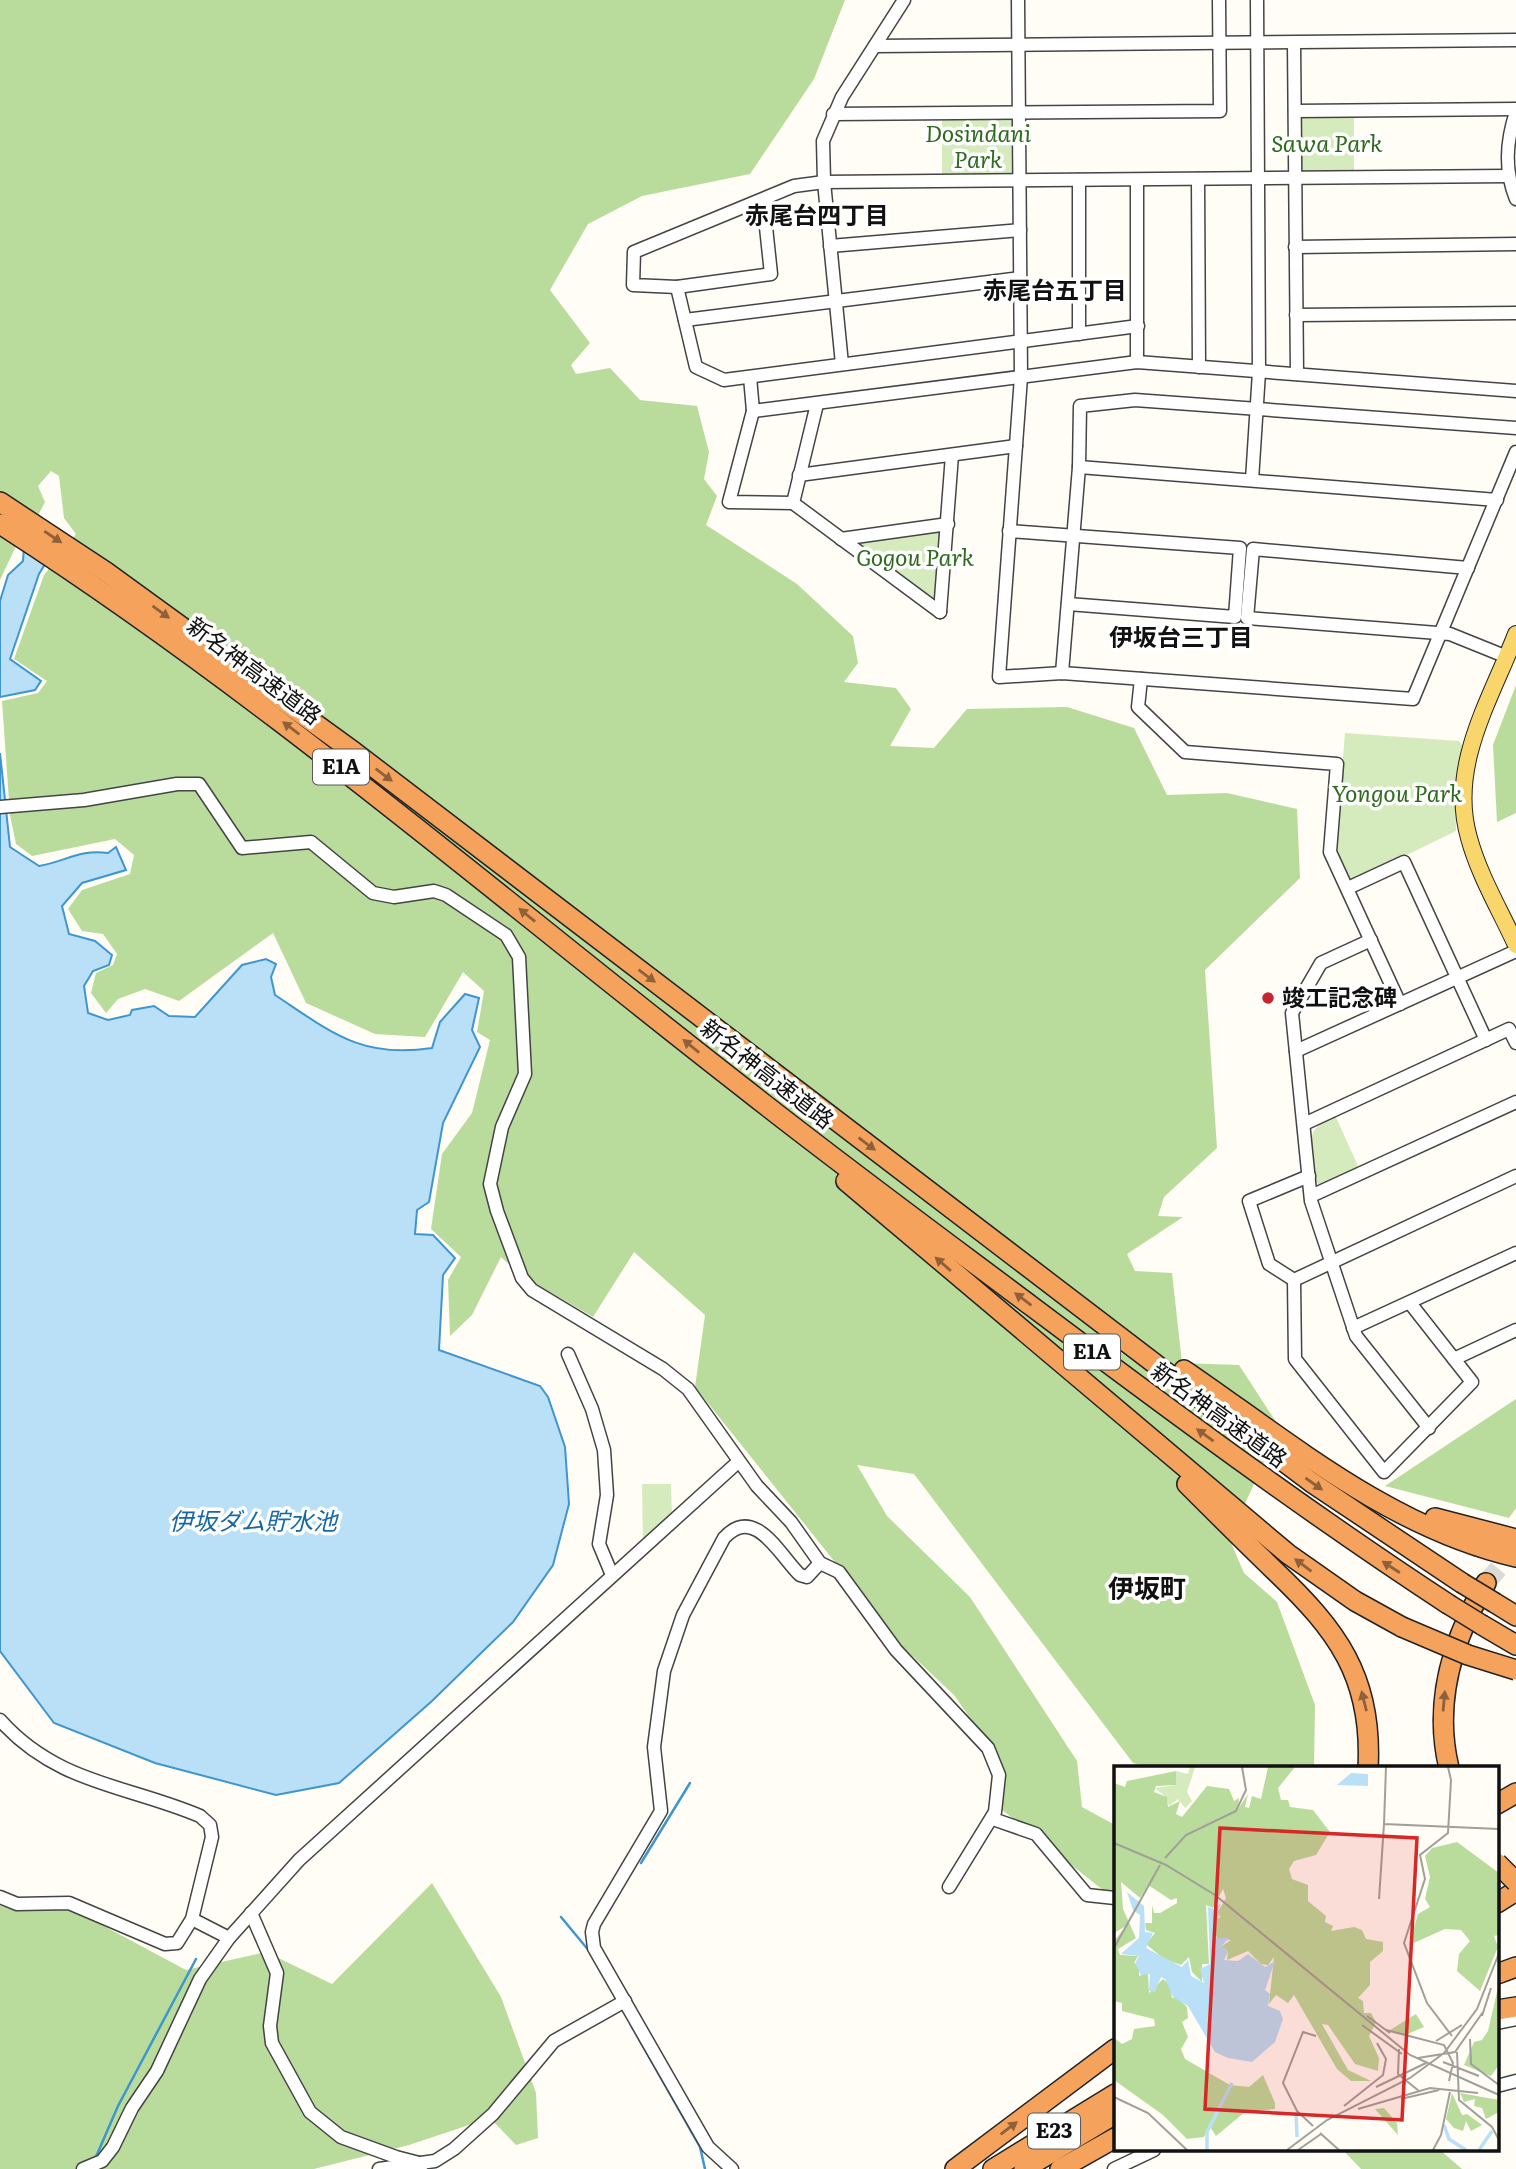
<svg xmlns="http://www.w3.org/2000/svg" width="1516" height="2169" font-family="Literata,'Noto Sans JP',serif">
<rect width="100%" height="100%" fill="#fffdf5"/>
<g fill="#d5ebbd">
<polygon points="1354,114 1354,174 1299,171 1300,117"/>
<polygon points="1011,117 1014,120 1015,174 1011,176 942,177 942,118"/>
<polygon points="939,530 942,532 937,596 931,600 861,548 862,540"/>
<polygon points="1345,733 1459,741 1462,745 1455,786 1456,831 1353,881 1348,878 1335,850"/>
<path d="M1335,1115l23,51 -1,4 -36,17 -5,-6c-4,-33 -16,-50 19,-66z"/>
<polygon points="642,1484 671,1484 672,1518 643,1543"/>
</g>
<g fill="#b9dc9c">
<polygon points="0,0 845,0 814,79 750,174 642,196 588,224 550,290 590,343 571,365 576,374 610,368 640,400 697,406 709,452 704,479 717,496 706,525 797,584 853,636 858,663 844,682 896,688 911,709 890,746 934,748 967,709 1067,707 1134,728 1167,795 1227,793 1297,809 1300,878 1205,970 1217,1148 1164,1197 1158,1216 1183,1217 1127,1254 1135,1271 1172,1273 1182,1363 1239,1365 1280,1428 1229,1538 1244,1573 1277,1602 1315,1705 1314,1768 1153,1768 1133,1763 914,1474 857,1465 887,1516 970,1597 1077,1761 1082,1807 1115,1825 1115,1893 1108,1894 1001,1809 991,1748 954,1695 902,1646 695,1387 705,1315 634,1252 593,1317 521,1275 501,1257 472,1315 450,1336 448,1280 461,1257 431,1229 442,1154 472,1113 490,1040 477,1032 484,991 463,972 425,1037 375,1034 306,1003 273,933 179,1001 145,989 118,999 106,1013 91,993 96,973 113,965 117,954 103,934 82,931 68,909 82,890 130,874 134,855 115,839 32,856 16,844 10,815 2,701 38,693 47,681 14,659 44,575 76,534 64,518 59,476 51,471 38,486 45,502 26,539 17,544 0,580"/>
<polygon points="1516,685 1516,813 1497,822 1493,745"/>
<polygon points="1516,1399 1516,1508 1509,1518 1385,1486"/>
<polygon points="432,1883 501,1997 536,2093 538,2138 516,2145 490,2118 409,2145 314,2169 0,2169 0,1902 70,1908 186,1970 266,1952 332,1984"/>
<polygon points="1343,2150 1440,2150 1462,2169 1361,2169"/>
</g>
<g fill="#b9e0f7" stroke="#3f96cf" stroke-width="2">
<polygon points="24,547 50,556 39,574 10,659 41,681 35,690 0,697 0,601 8,575 23,561"/>
<path d="M0,753l10,94 29,19c28,-5 41,-17 69,-13l8,-6 10,23 -44,13 -20,23 7,28 26,7 17,14 -3,10 -16,6 -9,15 4,27 20,7 22,-5 2,-5 22,-4 15,10 26,1 47,-52 24,-6 10,5 -5,13 4,18c56,37 86,64 157,53l8,-26 25,-28 14,4 -7,32 8,17 -37,76 -14,79 -12,8 -2,24 18,1 22,23 -12,17 -4,75 101,36 8,11 17,50 4,57 -16,61 -40,57 -81,79 -93,82 -63,12 -121,-32 -101,-40 -54,-72z"/>
</g>
<g fill="none" stroke-linecap="round" stroke-linejoin="round">
<g stroke="#3f96cf" stroke-width="2.5">
<polyline points="641,1863 690,1783"/>
<polyline points="561,1917 590,1952"/>
<polyline points="631,2025 700,2147 705,2169"/>
<polyline points="95,2159 118,2106 196,1959"/>
</g>
<polyline stroke="#dbdad3" stroke-width="19" stroke-dasharray="19 10" stroke-linecap="butt" points="1486,1583 1516,1548"/>
<g stroke="#444" stroke-width="15">
<g id="minor">
<polyline points="1018,0 1021,377 999,677 1062,673 1413,699 1516,452"/>
<polyline points="1294,43 1297,374"/>
<polyline points="875,46 1516,40"/>
<polyline points="1295,111 1516,109"/>
<path d="M1516,112c-10,30 -12,58 0,87"/>
<polyline points="833,114 1220,111 1219,0"/>
<polyline points="1198,179 1199,367"/>
<polyline points="1079,180 1079,334"/>
<polyline points="1137,180 1137,362"/>
<polyline points="763,199 771,274 677,287 633,285 634,252 794,186 824,182 1509,176"/>
<polyline points="830,246 1020,230"/>
<polyline points="1295,247 1516,244"/>
<polyline points="677,287 696,367 724,380 1138,326"/>
<polyline points="1296,315 1516,313"/>
<polyline points="685,320 1020,278"/>
<polyline points="842,364 824,182 823,141 842,97 904,0"/>
<polyline points="750,377 753,411 1137,362 1516,391"/>
<polyline points="817,404 793,503 940,612"/>
<polyline points="753,411 729,502 793,503"/>
<polyline points="1079,467 1497,500"/>
<polyline points="799,475 1016,446"/>
<polyline points="1252,480 1259,372 1257,0"/>
<polyline points="1009,531 1240,548 1235,617 1068,604"/>
<polyline points="841,539 948,524"/>
<polyline points="1468,568 1253,549 1247,618 1450,634 1507,657"/>
<polyline points="940,612 952,455"/>
<polyline points="1062,673 1079,467 1080,406 1135,400 1516,428"/>
<polyline points="1141,679 1138,707 1185,752 1337,764 1330,852 1400,1004"/>
<polyline points="0,807 84,800 177,784 199,784 242,848 311,842 373,893 394,897 434,891 446,895 506,935 519,957 525,1074 502,1127 490,1184 497,1211 522,1278 532,1290 663,1369 688,1389 757,1486 791,1522 820,1563 839,1572 896,1650 988,1748 999,1775 995,1812 949,1887"/>
<polyline points="1348,888 1404,862 1486,1040"/>
<polyline points="1371,940 1321,963 1292,1013 1311,1201 1356,1336 1429,1428"/>
<polyline points="1296,1051 1516,951"/>
<polyline points="1304,1124 1509,1029 1516,1043"/>
<polyline points="1311,1196 1516,1102"/>
<polyline points="1294,1280 1295,1359 1384,1472 1472,1382 1410,1303"/>
<polyline points="1294,1280 1516,1176"/>
<polyline points="1294,1280 1269,1264 1249,1201 1309,1176"/>
<polyline points="1353,1328 1516,1253"/>
<polyline points="568,1354 592,1409 604,1450 607,1495 599,1544 612,1575"/>
<polyline points="1454,1359 1516,1330"/>
<path d="M0,1720c57,64 127,65 200,96l10,9 2,12 -20,82 -15,24 -12,1 -96,-41 -52,1 -17,-7"/>
<polyline points="993,1819 1036,1834 1087,1895 1115,1898"/>
<polyline points="251,1913 277,1973 270,2026 272,2043 310,2112 341,2137 396,2157 423,2164"/>
<polyline points="192,1919 229,1938 299,1860 738,1462"/>
<polyline points="1497,2023 1516,2019"/>
<polyline points="1497,2086 1516,2081"/>
<polyline points="83,2169 102,2161 113,2147 132,2108 157,2071 200,1979 229,1938"/>
<polyline points="379,2169 435,2161 454,2149 493,2114 554,2041 625,2001"/>
<path d="M732,2169l-24,-22 -114,-199 -2,-16 2,-8 67,-113 -7,-64 10,-76 19,-56 41,-77c31,-34 56,18 76,37l7,2 13,-14"/>
<polyline points="1114,2169 1154,2150"/>
</g>
</g>
<g stroke="#222" stroke-width="18">
<path id="major" d="M1516,634c-25,65 -68,132 -47,204 10,37 31,72 47,107"/>
</g>
<g stroke="#222" stroke-width="22">
<g id="highway">
<polyline points="0,502 106,572 354,752 1222,1415 1311,1482 1462,1583"/>
<path d="M0,524c263,169 498,373 745,565 95,75 193,147 289,219 136,102 272,203 414,296"/>
<polyline points="846,1181 1288,1554 1355,1601 1402,1627"/>
<path d="M1184,1370c104,71 206,158 332,187"/>
<path d="M1187,1484c29,29 58,58 87,86 63,60 99,107 94,198"/>
<polyline points="1435,1518 1516,1539"/>
<polyline points="1495,1603 1516,1616"/>
<polyline points="1482,1625 1516,1645"/>
<path d="M1449,1768c-16,-66 3,-128 37,-185"/>
<polyline points="1497,1804 1516,1793"/>
<polyline points="1497,1903 1516,1891"/>
<polyline points="1497,1974 1516,1967"/>
<polyline points="1497,2010 1516,2007"/>
<polyline points="955,2169 1115,2049"/>
<polyline points="993,2169 1115,2094"/>
<polyline points="1024,2169 1115,2114"/>
<polyline points="1060,2169 1115,2138"/>
</g>
</g>
<use href="#minor" stroke="#fff" stroke-width="12"/>
<use href="#major" stroke="#f9d66b" stroke-width="16"/>
<use href="#highway" stroke="#f5a25d" stroke-width="19"/>
<g stroke="#222" stroke-width="22" stroke-linecap="butt">
<g id="highway-bridge">
<polyline points="1462,1583 1495,1603"/>
<polyline points="1448,1604 1482,1625"/>
<polyline points="1402,1627 1468,1655 1516,1670"/>
<polyline points="1497,1863 1516,1882"/>
</g>
</g>
<use href="#highway-bridge" stroke="#f5a25d" stroke-width="19"/>
</g>
<defs><path id="oneway-solid" d="M-6-.8H1V-3.2L6.5 0L1 3.2V.8H-6Z" transform="scale(1.75)"/></defs>
<g fill="#8e613b">
<use href="#oneway-solid" transform="translate(53 537) rotate(34)"/>
<use href="#oneway-solid" transform="translate(161 612) rotate(36)"/>
<use href="#oneway-solid" transform="translate(291 728) rotate(-143)"/>
<use href="#oneway-solid" transform="translate(384 775) rotate(37)"/>
<use href="#oneway-solid" transform="translate(527 915) rotate(-141)"/>
<use href="#oneway-solid" transform="translate(647 976) rotate(37)"/>
<use href="#oneway-solid" transform="translate(691 1046) rotate(-141)"/>
<use href="#oneway-solid" transform="translate(867 1144) rotate(37)"/>
<use href="#oneway-solid" transform="translate(943 1264) rotate(-139)"/>
<use href="#oneway-solid" transform="translate(1023 1299) rotate(-143)"/>
<use href="#oneway-solid" transform="translate(1205 1435) rotate(-144)"/>
<use href="#oneway-solid" transform="translate(1314 1484) rotate(35)"/>
<use href="#oneway-solid" transform="translate(1303 1565) rotate(-143)"/>
<use href="#oneway-solid" transform="translate(1391 1567) rotate(-147)"/>
<use href="#oneway-solid" transform="translate(1364 1701) rotate(-104)"/>
<use href="#oneway-solid" transform="translate(1444 1701) rotate(-85)"/>
<use href="#oneway-solid" transform="translate(1009 2128) rotate(-37)"/>
</g>
<circle fill="#c4262e" stroke="#fff" stroke-width="2.5" cx="1268" cy="998" r="7"/>
<g text-anchor="middle" stroke-width="7" stroke-linejoin="round" paint-order="stroke">
<g fill="#fff" stroke="#585858" stroke-width="2">
<rect x="313" y="749.5" width="56" height="35" rx="5"/>
<rect x="1064" y="1334.5" width="56" height="35" rx="5"/>
<rect x="1028" y="2113.5" width="52" height="35" rx="5"/>
</g>
<g font-size="21" font-weight="bold" fill="#111">
<text x="341" y="774">E1A</text>
<text x="1092" y="1359">E1A</text>
<text x="1054" y="2138">E23</text>
</g>
<g font-size="23" font-style="italic" fill="#2f6b1f" stroke="#fff">
<text x="978" y="142">Dosindani<tspan x="978" dy="26">Park</tspan></text>
<text x="1327" y="152">Sawa Park</text>
<text x="915" y="566">Gogou Park</text>
<text x="1397" y="802">Yongou Park</text>
</g>
<g font-size="23" fill="#111" stroke="#fff">
<text transform="translate(254 671) rotate(37)" y="8">新名神高速道路</text>
<text transform="translate(767 1074) rotate(38)" y="8">新名神高速道路</text>
<text transform="translate(1219 1415) rotate(36)" y="8">新名神高速道路</text>
</g>
<g font-size="23" font-weight="bold" fill="#111" stroke="#fff" text-anchor="start">
<text x="1282" y="1006">竣工記念碑</text>
</g>
<g font-size="24" font-weight="bold" fill="#111" stroke="#fff">
<text x="817" y="224">赤尾台四丁目</text>
<text x="1055" y="299">赤尾台五丁目</text>
<text x="1181" y="646">伊坂台三丁目</text>
</g>
<g font-size="24" font-style="italic" fill="#1768a6" stroke="#fff">
<text x="253" y="1530">伊坂ダム貯水池</text>
</g>
<g font-size="26" font-weight="bold" fill="#111" stroke="#fff">
<text x="1147" y="1598">伊坂町</text>
</g>
</g>
<g transform="translate(1114 1766)">
<rect width="385" height="385" fill="#fffdf5"/>
<path d="M76,1h5l-8,25 5,9 -7,7 -7,-9 -9,7 -3,-9 -11,-9 21,-3v-14l12,3z" fill="#d5ebbd"/>
<path d="M154,1h27l-17,21 3,12h7l2,7 23,3 17,22 -14,23 -22,6 -5,8 3,10 16,6v16l18,15 -1,6 8,4 -2,5 23,-4 8,3 4,9 17,3v9l-13,11v23l-12,13 5,3 1,12h7l5,9 -7,14 10,22 -1,13 -23,-7 -27,-39 -6,-1 26,46 23,11h-20l-14,-12 -43,-74 -6,8 -12,-8 -7,9 5,-47 -6,8 -7,-1 -13,-13 -21,9 1,-8 -6,-6 9,-6 -13,-1 -3,-5v-15l6,-2 -4,-4 9,-15 -3,-9 -10,19 -7,-3 3,59h-7v18l-10,-10 -3,-15 -8,8 -17,-6 -18,-15 9,-11 -9,-3 -1,-7h7v-18l2,8h6l17,-10v-5l-6,2 -23,-15 -8,13 -19,-16 2,27 13,29 -18,11 2,6 18,1 -4,7 5,3v10l9,-3 1,20 14,-14 7,6 2,13 5,-1 10,10 1,11 -6,4 6,15 -7,12 4,10 45,26 19,2 14,-12 12,28v6l-30,3 -29,24 -7,-11 -5,12 -17,2 -24,-24 -49,-35v-42l8,6 10,-5 2,-10 21,-3 -1,-7 -32,-8v-8l-8,-2v-60l12,-15 -12,7v-150l11,4 2,-6 49,-10v14l-20,1 -2,6 13,5 1,10 12,-6 -4,13 6,3 25,-31 22,3 5,12 5,-3 -1,11 10,-15 -3,13 4,1 3,-12 9,3zM343,76l42,31v62l-5,1 4,11 -18,44 -23,-20 2,-17 11,-13 -9,-11 -16,-1 -36,16 9,-31 12,-7 -5,-8 5,-22 -5,-21 7,-8zM385,217v82l-8,11 -27,-11 10,-23 8,-2 6,-9zM302,248l8,13 -19,8 -15,-5zM338,327l10,22 5,-1 15,11 -11,6 -5,-10 -3,10 -9,-3 -8,-9zM346,327l39,7v12l-13,7 -4,-11 -8,-2 1,-7 -11,3zM270,342l13,15 1,12 -23,-26z" fill="#b9dc9c"/>
<path d="M237,7l17,1v12l-31,-1zM13,126l17,14 1,26 8,1 -7,15 36,19 6,-7 3,16 13,7 -4,-14 10,-5 -2,-57 6,2 7,-6 -4,10 3,3 -6,3 1,19h14l-7,8 6,6 -4,8 14,1 10,-7 17,13 10,-6 -10,29 5,4 -2,12 12,5 3,8 -8,23 -23,20 -24,-4 -13,-6 -27,-46 -15,-9 -8,-18 -4,-2 -6,15 -6,-1 1,-17 -9,1 -6,-12 4,-7 -18,-2 18,-16 1,-23 -7,-5z" fill="#b9e0f7"/>
<path fill="none" stroke="#b9e0f7" stroke-width="3.5" d="M182,346l1,25M330,359l5,14 17,11M93,384v-18l25,-49M365,384l13,-19"/>
<path fill="none" stroke="#a09f9a" stroke-width="2" d="M272,1l-2,57 115,5M334,1l3,13 -3,53 -28,22 5,24 -21,64 23,60 25,33M0,77l52,22 49,30 195,160 89,40M51,92l21,-23 50,-24 10,-21 -4,-23M265,133l5,-75M0,182l46,-83M253,250l23,17M368,250l9,-28M248,259l40,29M272,264l58,15 9,18 -4,18M356,273l1,25 28,21M322,275l26,-16M285,283l-1,25 21,17M343,286l2,48 33,27 7,13M304,292l37,-6 28,-40M329,296l36,14M262,321l50,-24M0,331l34,16 39,37M287,333l38,-9M230,340l39,-31 3,-16 -9,-16M244,343l72,-21 48,5M199,360l-16,-15 -14,-28 20,-51 13,4M206,367l19,17M173,384l40,-30 83,-42 34,-25 33,-44 22,-56M184,384l23,-16M319,384l8,-15 9,-43"/>
<path fill="#d62828" fill-opacity="0.15" stroke="#d62828" stroke-width="3.5" d="M106,62l197,10 -15,282 -197,-11z"/>
<rect width="385" height="385" fill="none" stroke="#111" stroke-width="3.5"/>
</g>
</svg>
